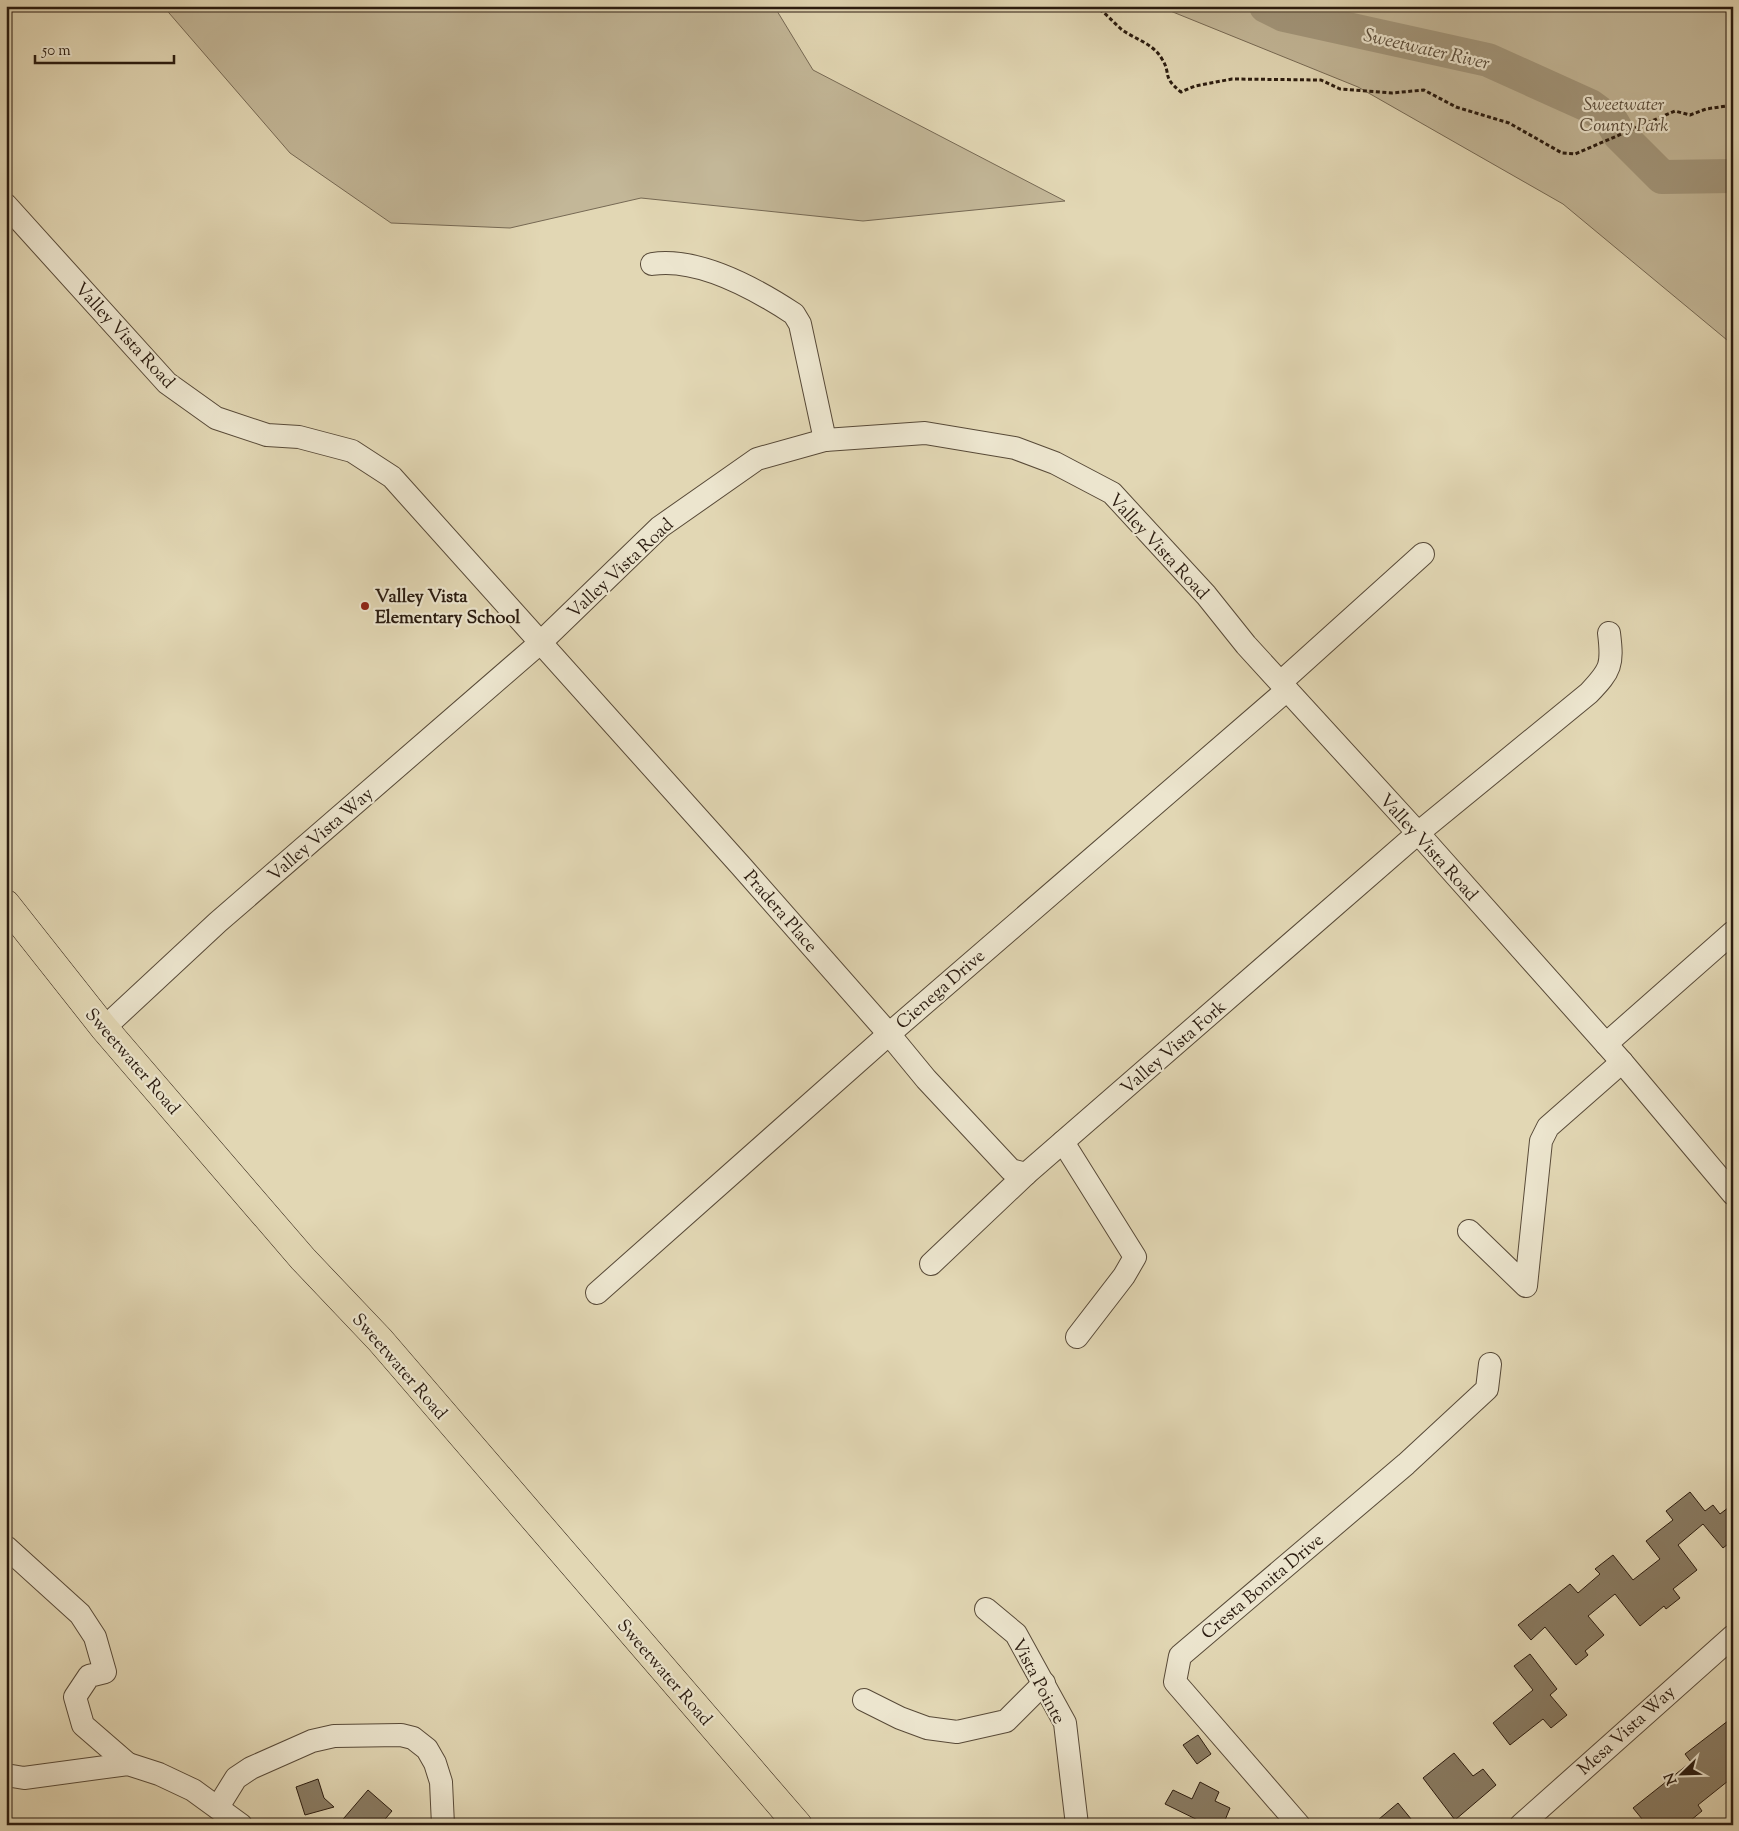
<svg xmlns="http://www.w3.org/2000/svg" width="1739" height="1831" font-family="'Sorts Mill Goudy',serif">
<rect width="100%" height="100%" fill="#e2d7b4"/>
<filter id="stains"><feTurbulence type="fractalNoise" baseFrequency=".004" numOctaves="4"/><feColorMatrix values="0 0 0 0 .2 0 0 0 0 .09 0 0 0 0 .02 0 0 0 .5 -.17"/></filter>
<radialGradient id="worn" r=".72"><stop offset=".6" stop-color="#630" stop-opacity="0"/><stop offset="1" stop-color="#630" stop-opacity=".3"/></radialGradient>
<g fill="#c3b798" stroke="#766954">
<polygon points="163,6 774,6 813,70 1065,201 863,221 641,198 510,228 391,223 290,153"/>
<polygon points="1158,6 1733,6 1733,345 1563,204 1358,87"/>
</g>
<g fill="none" stroke-linecap="round" stroke-linejoin="round">
<polyline stroke="#a3977c" stroke-width="34" points="1266,6 1284,15 1488,60 1590,106 1612,122 1619,134 1662,177 1733,176"/>
</g>
<g fill="#8a7d65" stroke="#2a1b0f">
<polygon points="1690,1492 1705,1511 1713,1505 1720,1514 1733,1504 1733,1540 1723,1548 1703,1524 1678,1545 1697,1570 1673,1589 1680,1598 1666,1609 1664,1606 1640,1626 1615,1594 1588,1616 1604,1635 1585,1651 1588,1655 1576,1665 1545,1627 1531,1640 1518,1625 1570,1584 1578,1593 1600,1574 1595,1569 1613,1555 1633,1580 1660,1559 1646,1541 1673,1520 1666,1511"/>
<polygon points="1530,1654 1557,1689 1550,1695 1567,1715 1551,1728 1543,1719 1510,1745 1493,1723 1533,1690 1514,1666"/>
<polygon points="1733,1717 1733,1777 1698,1805 1702,1811 1685,1825 1647,1825 1633,1808 1691,1762 1685,1754"/>
<polygon points="1198,1735 1211,1754 1197,1764 1183,1745"/>
<polygon points="1454,1753 1473,1776 1483,1769 1496,1785 1455,1820 1423,1778"/>
<polygon points="318,1779 324,1798 334,1807 305,1815 296,1787"/>
<polygon points="1200,1782 1219,1792 1215,1801 1230,1808 1223,1825 1208,1825 1165,1804 1173,1790 1192,1799"/>
<polygon points="368,1790 392,1811 380,1825 338,1825"/>
<polygon points="1398,1803 1416,1825 1372,1825"/>
</g>
<g fill="none" stroke-linecap="round" stroke-linejoin="round">
<g stroke="#584a38" stroke-width="24">
<g id="minor">
<polyline points="6,205 167,383 216,418 267,435 299,437 352,451 392,477 741,866 889,1034 926,1079 1011,1170 1026,1174"/>
<path d="M652,264c46,-7 104,25 142,50l6,10 25,116"/>
<polyline points="1281,682 1423,554"/>
<polyline points="104,1028 218,922 540,643 660,527 757,459 825,440 925,433 1015,448 1055,463 1112,493 1206,595 1246,645 1418,833 1622,1062 1733,1194"/>
<polyline points="1606,1044 1733,932"/>
<polyline points="1063,1142 1135,1257 1124,1276 1077,1337"/>
<polyline points="1469,1231 1526,1286 1541,1141 1548,1127 1622,1062"/>
<path d="M931,1264l95,-90 392,-341 171,-140c22,-23 24,-28 20,-60"/>
<polyline points="597,1293 889,1034 1287,690"/>
<polyline points="6,1547 80,1614 95,1637 105,1672 89,1676 75,1697 83,1725 128,1764"/>
<polyline points="986,1609 1016,1634 1065,1723 1077,1825"/>
<polyline points="864,1700 900,1718 927,1728 957,1732 1006,1721 1044,1683"/>
<polyline points="6,1775 24,1778 128,1764 159,1774 193,1790 241,1825"/>
<polyline points="218,1807 236,1778 251,1768 312,1741 334,1736 401,1735 413,1738 427,1749 435,1763 441,1782 443,1825"/>
<polyline points="1299,1825 1175,1682 1180,1656 1406,1464 1487,1389 1490,1364"/>
<polyline points="1521,1825 1733,1636"/>
</g>
</g>
<g stroke="#2a1b0f" stroke-width="29">
<polyline id="major" points="6,904 104,1028 303,1259 380,1340 798,1825"/>
</g>
<path stroke="#2a1b0f" stroke-width="3" stroke-dasharray="4 2.5" stroke-linecap="butt" d="M1094,6c11,6 18,15 27,23 13,10 32,14 41,30 10,16 -1,17 19,33l14,-6 37,-7 89,1 19,9 52,4 32,-3 32,17 53,16 53,30 13,1 100,-43 15,4 16,-6 27,-4"/>
<use href="#minor" stroke="#ece5ce" stroke-width="22"/>
<use href="#major" stroke="#e2d7b4" stroke-width="28"/>
</g>
<circle fill="#8f2418" stroke="#ece5ce" stroke-width="2" cx="365" cy="606" r="5"/>
<g text-anchor="middle" stroke-width="4.5" stroke-linejoin="round" paint-order="stroke">
<g font-size="18" font-style="italic" fill="#584a38" stroke="#ece5ce">
<text x="1624" y="110">Sweetwater<tspan x="1624" dy="21">County Park</tspan></text>
</g>
<g font-size="18" fill="#2a1b0f" stroke="#ece5ce">
<text transform="translate(125 335) rotate(47)" y="6">Valley Vista Road</text>
<text transform="translate(1159 546) rotate(47)" y="6">Valley Vista Road</text>
<text transform="translate(620 568) rotate(-43)" y="6">Valley Vista Road</text>
<text transform="translate(320 834) rotate(-41)" y="6">Valley Vista Way</text>
<text transform="translate(1429 847) rotate(48)" y="6">Valley Vista Road</text>
<text transform="translate(781 911) rotate(49)" y="6">Pradera Place</text>
<text transform="translate(940 989) rotate(-41)" y="6">Cienega Drive</text>
<text transform="translate(1173 1047) rotate(-41)" y="6">Valley Vista Fork</text>
<text transform="translate(133 1061) rotate(49)" y="6">Sweetwater Road</text>
<text transform="translate(400 1366) rotate(49)" y="6">Sweetwater Road</text>
<text transform="translate(1262 1586) rotate(-40)" y="6">Cresta Bonita Drive</text>
<text transform="translate(665 1672) rotate(49)" y="6">Sweetwater Road</text>
<text transform="translate(1039 1681) rotate(62)" y="6">Vista Pointe</text>
<text transform="translate(1626 1730) rotate(-42)" y="6">Mesa Vista Way</text>
</g>
<g font-size="18" font-weight="bold" fill="#2a1b0f" stroke="#ece5ce" text-anchor="start">
<text x="375" y="602">Valley Vista<tspan x="375" dy="21">Elementary School</tspan></text>
</g>
<g font-size="19" font-style="italic" fill="#5a4d3b" stroke="#ece5ce">
<text transform="translate(1427 48) rotate(13)" y="7">Sweetwater River</text>
</g>
</g>
<rect width="1739" height="1831" fill="none" stroke="#e2d7b4" stroke-width="25"/>
<rect x="8" y="8" width="1724" height="1816" fill="none" stroke="#2a1b0f" stroke-width="2.5"/>
<rect x="12" y="12" width="1714" height="1806" fill="none" stroke="#2a1b0f"/>
<g transform="translate(1682 1774) rotate(247)" stroke="#ece5ce" stroke-width="4" paint-order="stroke">
<path d="M0-4L9 19L0 12L-9 19Z" fill="#2a1b0f"/>
<text y="-8" font-size="14" font-weight="bold" text-anchor="middle" fill="#2a1b0f">N</text>
</g>
<path d="M35 55v8h139v-8" fill="none" stroke="#2a1b0f" stroke-width="2.5"/>
<text x="42" y="55" font-size="15" fill="#2a1b0f" stroke="#ece5ce" stroke-width="4" paint-order="stroke">50 m</text>
<rect width="100%" height="100%" filter="url(#stains)"/>
<rect width="100%" height="100%" fill="url(#worn)"/>
</svg>
